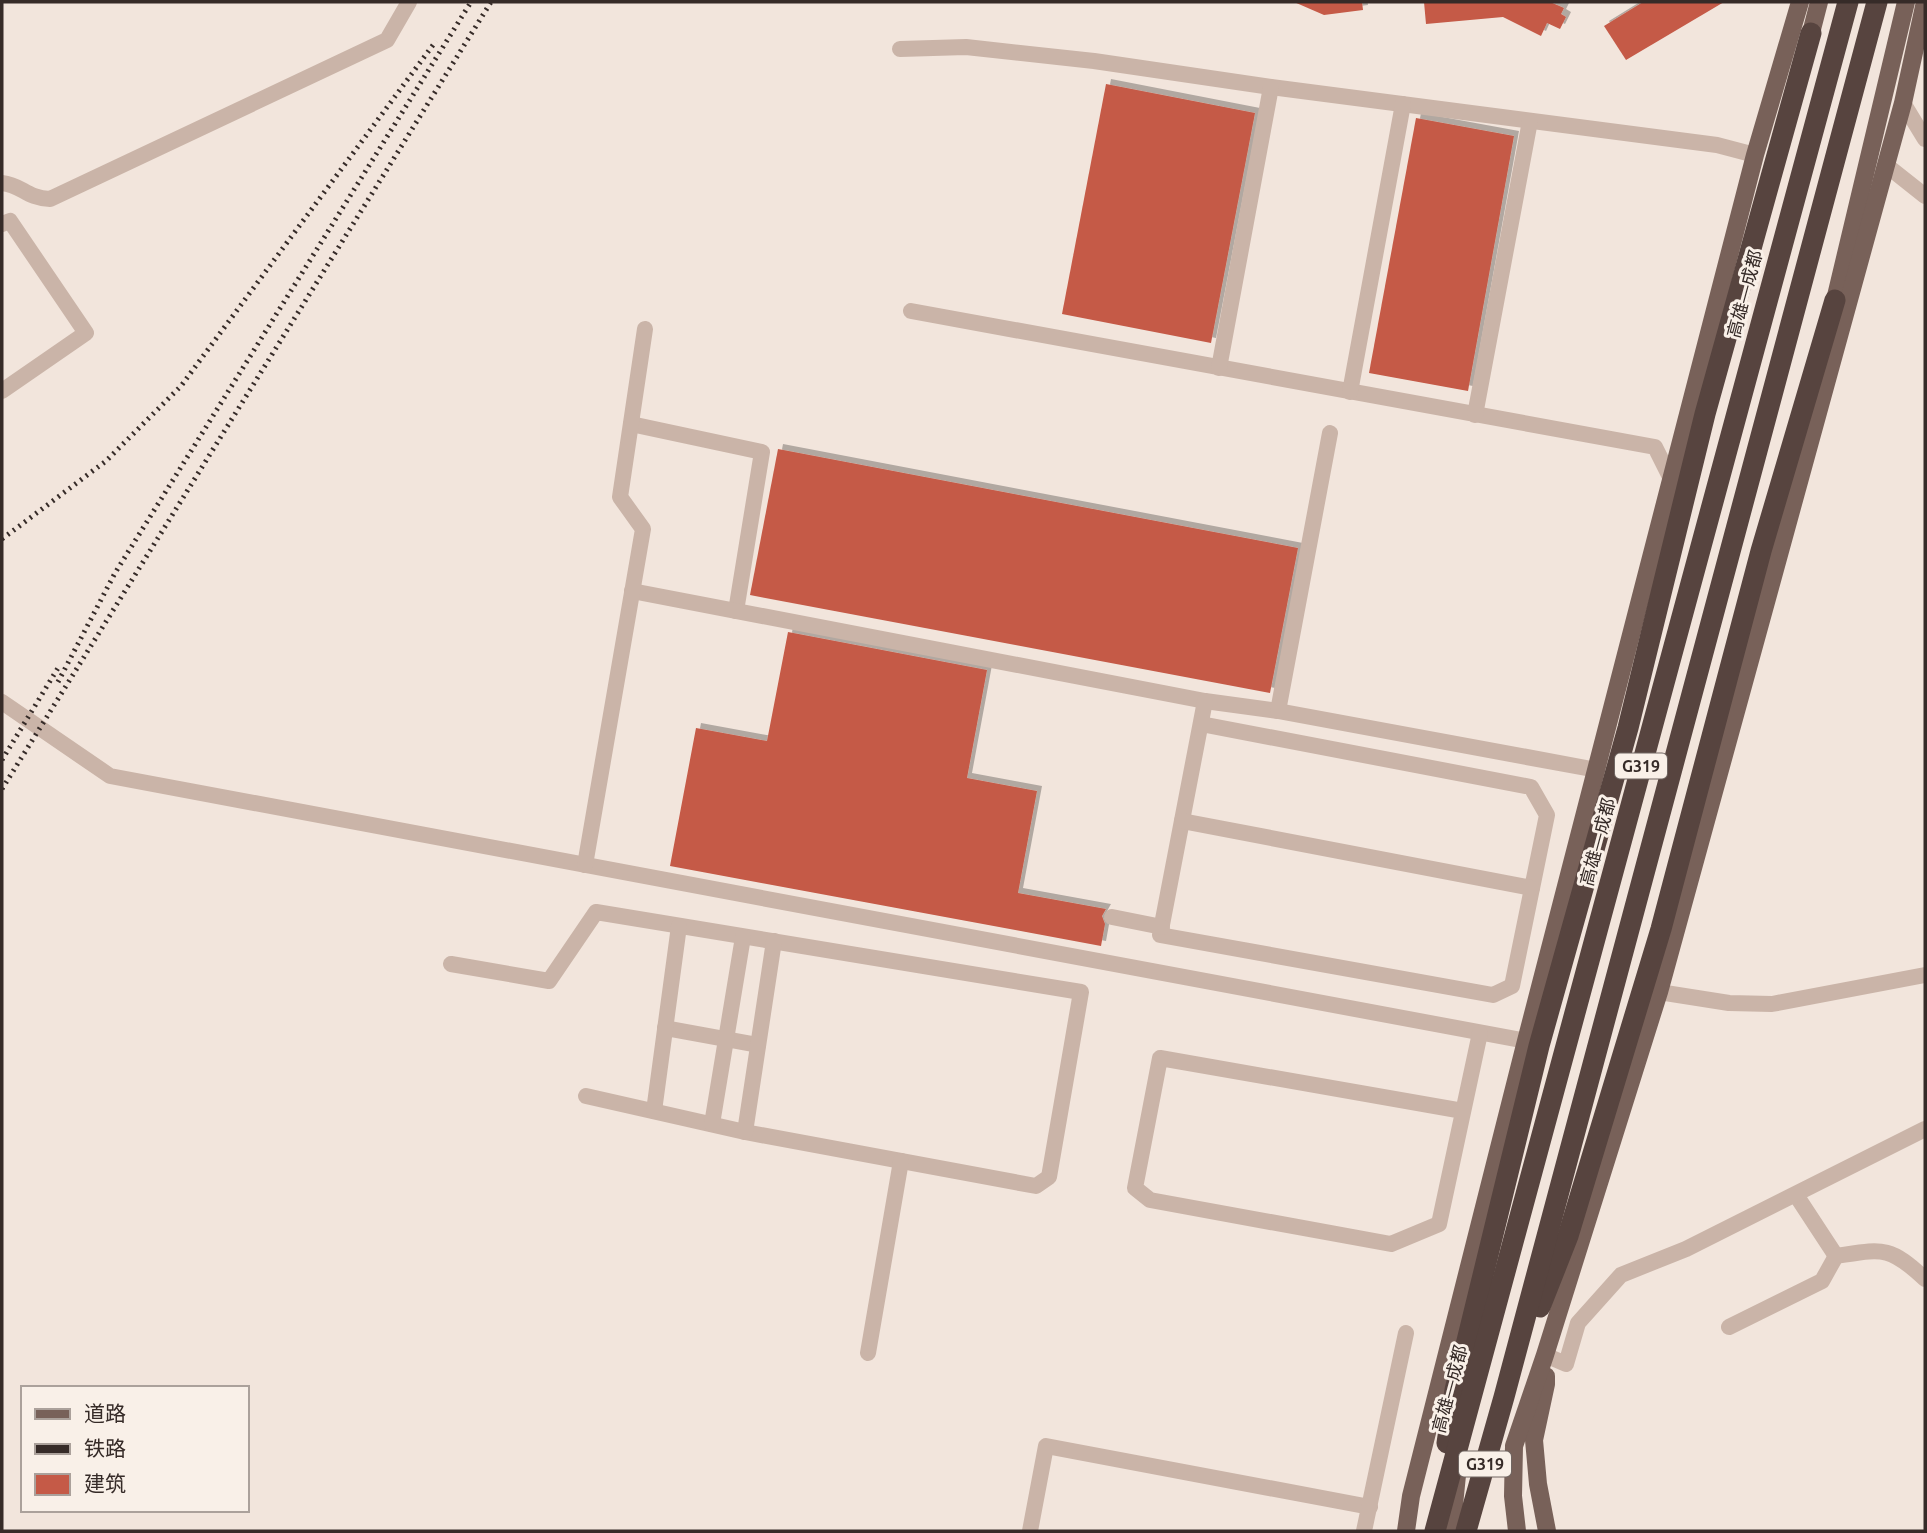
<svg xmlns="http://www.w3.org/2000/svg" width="1927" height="1533" font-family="Ubuntu,'Noto Sans SC',sans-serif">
<defs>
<filter id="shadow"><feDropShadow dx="5" dy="-5" stdDeviation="0" flood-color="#0004"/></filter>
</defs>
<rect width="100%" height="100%" fill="#f2e5dc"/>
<g fill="#c55a47" filter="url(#shadow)">
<polygon points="1294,2 1362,2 1363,10 1324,15"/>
<polygon points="1424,2 1550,2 1564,8 1561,14 1566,17 1560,29 1547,23 1541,36 1503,17 1426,24"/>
<polygon points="1643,2 1724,2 1626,60 1604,26"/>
<polygon points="1106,84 1255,113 1211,343 1062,314"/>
<polygon points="1416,118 1514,136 1468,391 1369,373"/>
<polygon points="778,449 1298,548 1270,693 750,595"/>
<polygon points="788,632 987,670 967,778 1037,791 1018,893 1106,909 1102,916 1105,924 1101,946 670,866 696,728 767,741"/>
</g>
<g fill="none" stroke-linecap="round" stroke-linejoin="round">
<g stroke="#cab4a8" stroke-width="16">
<polyline points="900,49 966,47 1094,61 1271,87 1717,145 1755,155"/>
<polyline points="1903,103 1925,139"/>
<polyline points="1886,165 1925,196"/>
<path d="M2,183c20,2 24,15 48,16l337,-159 22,-38"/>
<polyline points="2,224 10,221 86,333 2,391"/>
<polyline points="911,311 1655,447 1671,479"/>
<polyline points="1219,368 1271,87"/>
<polyline points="1350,392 1403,104"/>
<polyline points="1475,415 1530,121"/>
<polyline points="631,424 762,452 736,611"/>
<polyline points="632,591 1205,701 1278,711 1597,770"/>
<polyline points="2,702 110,776 1526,1041"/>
<polyline points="1278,711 1330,433"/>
<polyline points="1201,724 1531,787 1547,815 1512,986 1493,995 1160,935 1205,701"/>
<polyline points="1182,821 1532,888"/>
<polyline points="585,865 643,529 620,497 645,329"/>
<polyline points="1112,917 1162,927"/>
<polyline points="451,964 549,981 596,912 1081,992 1049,1177 1036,1186 745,1132 586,1096"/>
<polyline points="1659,992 1729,1003 1772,1004 1925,975"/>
<polyline points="665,1028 758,1045"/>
<polyline points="654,1111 679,926"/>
<polyline points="1463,1111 1160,1058 1135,1188 1150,1200 1391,1244 1439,1224 1480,1033"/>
<polyline points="712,1124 743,937"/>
<polyline points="745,1132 774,941"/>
<polyline points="1796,1195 1836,1256"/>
<path d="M1729,1327l93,-46 14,-25c46,-7 53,-11 89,23"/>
<polyline points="868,1353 901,1161"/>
<polyline points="1545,1355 1566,1364 1578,1323 1621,1275 1686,1249 1925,1129"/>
<polyline points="1030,1531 1046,1446 1370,1507"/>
<polyline points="1364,1531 1406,1333"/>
</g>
<g stroke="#786159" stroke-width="18">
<polyline points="1811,33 1819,2"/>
<polyline points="1835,300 1906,2"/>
<polyline points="1546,1376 1546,1384 1534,1440 1538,1484 1547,1531"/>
<polyline points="1406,1531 1411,1496 1526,1041 1755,155 1800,2"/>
<polyline points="1455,1531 1454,1505 1457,1475"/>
<polyline points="1517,1531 1513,1496 1514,1446 1545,1355 1659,992 1903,103 1925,2"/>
</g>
<g stroke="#57443f" stroke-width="21">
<polyline points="1540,1307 1568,1236 1661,929 1761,551 1835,300"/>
<polyline points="1447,1443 1455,1390 1539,1046 1628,728 1705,414 1811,33"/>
<polyline points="1435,1531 1848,2"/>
<polyline points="1466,1531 1504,1397 1877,2"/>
</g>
<g stroke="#362b28" stroke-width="5" stroke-dasharray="2 5" stroke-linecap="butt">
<polyline points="2,539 106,461 181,386 436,41"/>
<polyline points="58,682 115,573 471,2"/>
<polyline points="2,760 58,668"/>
<polyline points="2,789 491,2"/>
</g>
</g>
<g text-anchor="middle" stroke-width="6" stroke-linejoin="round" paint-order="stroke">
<g fill="#f9f0e8" stroke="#706662" stroke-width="2">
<rect x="1615" y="753.5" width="52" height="25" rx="5"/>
<rect x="1459" y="1451.5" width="52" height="25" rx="5"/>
</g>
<g font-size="16" font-weight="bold" fill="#362b28">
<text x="1641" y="772">G319</text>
<text x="1485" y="1470">G319</text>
</g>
<g font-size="18" fill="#362b28" stroke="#f9f0e8">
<text transform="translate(1745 294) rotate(-75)" y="6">高雄—成都</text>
<text transform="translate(1598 842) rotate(-75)" y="6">高雄—成都</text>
<text transform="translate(1450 1389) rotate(-75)" y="6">高雄—成都</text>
</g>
</g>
<rect width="1927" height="1533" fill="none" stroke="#362b28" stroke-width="7"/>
<rect x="21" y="1386" width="228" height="126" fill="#f9f0e8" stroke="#aba19b" stroke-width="2"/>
<rect x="35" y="1409" width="35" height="10" fill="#786159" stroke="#aba19b" stroke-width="2"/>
<text x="84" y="1421" font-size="21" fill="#362b28">道路</text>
<rect x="35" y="1444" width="35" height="10" fill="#362b28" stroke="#aba19b" stroke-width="2"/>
<text x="84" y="1456" font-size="21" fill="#362b28">铁路</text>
<rect x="35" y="1474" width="35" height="21" fill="#c55a47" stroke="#aba19b" stroke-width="2"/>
<text x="84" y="1491" font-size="21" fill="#362b28">建筑</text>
</svg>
